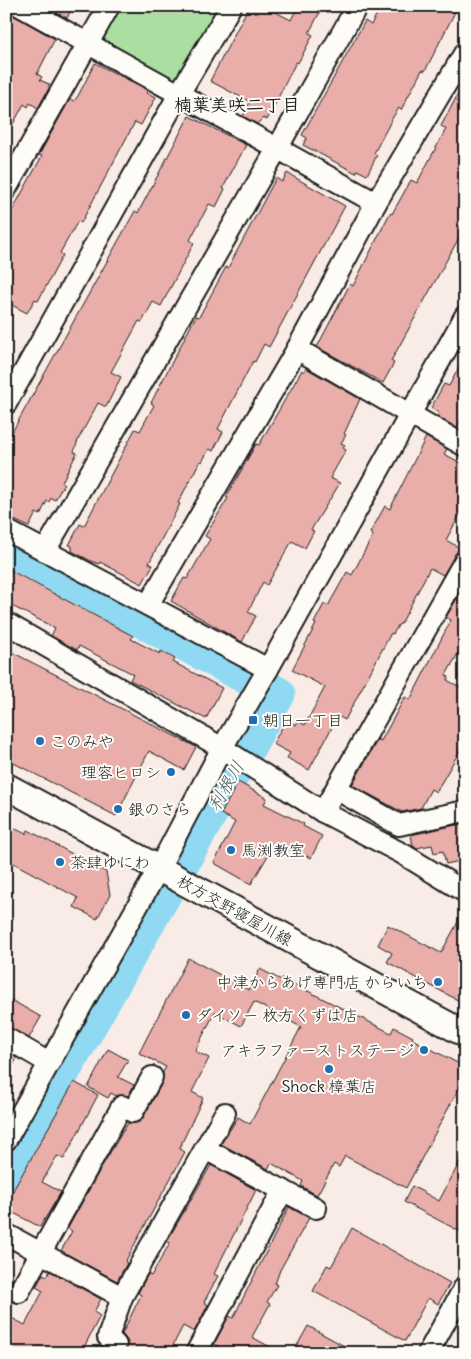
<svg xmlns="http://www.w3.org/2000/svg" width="471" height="1359" font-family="Delius,'Klee One',sans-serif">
<rect width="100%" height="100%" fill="#f9ece7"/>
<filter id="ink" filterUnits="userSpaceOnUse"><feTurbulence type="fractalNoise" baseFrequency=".02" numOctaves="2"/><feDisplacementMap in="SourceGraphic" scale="10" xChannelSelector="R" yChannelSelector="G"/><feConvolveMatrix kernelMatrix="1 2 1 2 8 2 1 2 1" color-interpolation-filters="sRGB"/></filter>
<g filter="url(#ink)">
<polygon fill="#aadfa1" stroke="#637e5e" points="116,6 222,6 185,79 175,81 107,44 102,31"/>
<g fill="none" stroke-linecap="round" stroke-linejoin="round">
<polyline stroke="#90d9f2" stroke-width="35" points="6,547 278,694 6,1172"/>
</g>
<g fill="#e9aea9" stroke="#1c1c1c">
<polygon points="53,6 73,6 67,18 51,10"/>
<polygon points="249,6 264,6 291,20 298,6 323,6 309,33 313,35 298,63 296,62 267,120 263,118 257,124 243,116 250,102 210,81"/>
<polygon points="381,6 458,6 425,71 422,70 401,110 399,108 393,117 374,153 377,155 367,175 357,170 356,173 303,145 307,138 302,135 365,21 371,25"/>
<polygon points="6,11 55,39 37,74 42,77 40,80 49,84 49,88 38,108 30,103 28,107 24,104 6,137"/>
<polygon points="95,63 148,90 147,93 156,97 141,125 135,122 81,223 78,221 60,253 63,255 50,279 38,301 35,299 27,313 6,302 6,222 42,156 39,155 70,99 74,101 78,96"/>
<polygon points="465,81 465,227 391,361 394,363 383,383 317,347 350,284 353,286 390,213 392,214 411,180 417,183 446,129 441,126"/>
<polygon points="189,116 246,145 223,188 225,189 216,207 209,204 190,240 194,243 161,306 153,302 142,322 139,321 111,372 121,377 106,407 98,403 78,440 74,452 77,453 62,482 64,484 55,500 51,498 49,502 47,501 40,515 36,513 29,527 6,516 6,443 135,211 138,213"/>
<polygon points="287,173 345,206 269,347 264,344 255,362 253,361 218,429 223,432 213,451 209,449 202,462 200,461 178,503 180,504 149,563 153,565 142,584 100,562 99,564 91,561 72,551 72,546 69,545 80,524 84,526 135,429 140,431 154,405 151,403 157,391 196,316 199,317 226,267 228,268 276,178 282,182"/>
<polygon points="465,356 465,413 457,428 437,416 439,413 431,408 444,384 449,386"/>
<polygon points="306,368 360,399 344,434 346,435 341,443 345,445 343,448 346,450 330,478 340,483 311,530 314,531 305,548 292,541 267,585 263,582 248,612 256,616 242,642 171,601 184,578 187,579 210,539 205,536 228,498 226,497 242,469 256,444 259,445 302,370 304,372"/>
<polygon points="426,437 447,449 444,454 465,465 465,505 446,540 460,548 443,575 430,568 401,624 399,624 393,634 391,633 345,720 338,716 309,770 287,758 290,753 273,744 286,720 296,725 298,721 305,725 325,687 292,670 316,624 314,623 324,604 328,606 347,572 352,575 373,535 370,533 385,506 390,509"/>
<polygon points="6,568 133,636 131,639 160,654 161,651 175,659 173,662 222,688 206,719 130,680 133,674 79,646 77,650 51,636 55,628 6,603"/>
<polygon points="465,585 465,641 446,675 449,677 447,680 465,690 465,742 436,792 431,789 421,808 402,812 352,785 378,739 381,741 405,697 410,700 451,620 446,617"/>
<polygon points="6,649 196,747 184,770 149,751 116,816 6,759"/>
<polygon points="238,782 267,798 264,804 304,824 303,826 322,836 311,858 275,844 251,884 214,863 235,822 221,814"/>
<polygon points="465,823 465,860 446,864 443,851 434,853 432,845 416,848 413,846 411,835"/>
<polygon points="6,824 26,834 28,830 106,872 110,895 97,919 74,907 78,898 6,859"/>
<polygon points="465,909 465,1004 387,962 392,953 378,945 388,925 441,953"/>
<polygon points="188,958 249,990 260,969 281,980 282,978 391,1033 394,1027 413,1037 412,1039 465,1067 465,1077 406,1188 345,1156 339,1167 334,1164 317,1195 301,1186 303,1181 271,1163 268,1169 221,1144 238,1117 250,1124 301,1027 254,1002 241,1026 215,1012 195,1051 209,1058 192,1092 203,1098 179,1149 185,1152 125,1262 127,1263 117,1281 61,1251 72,1231 68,1228 102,1166 128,1123 139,1122 143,1118 162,1083 163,1072 166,1067 139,1053"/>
<polygon points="6,997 41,1017 29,1038 6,1026"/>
<polygon points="108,1049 128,1060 118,1077 134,1085 128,1096 116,1096 111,1093 108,1098 88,1087"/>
<polygon points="6,1052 17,1058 6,1078"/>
<polygon points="74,1082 98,1095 64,1159 57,1156 42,1182 61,1192 40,1227 6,1209 6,1203"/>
<polygon points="465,1152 465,1234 404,1202 412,1186 439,1201"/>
<polygon points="211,1165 256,1190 214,1274 218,1276 204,1302 208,1305 194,1332 183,1326 169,1353 125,1353 128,1342 122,1334 141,1295 138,1293 148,1274 151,1276 170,1243 167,1241"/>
<polygon points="289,1207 309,1218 280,1270 275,1284 277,1285 267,1302 270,1304 252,1337 281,1353 215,1353 218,1346 214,1344 229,1316 233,1318 241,1302"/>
<polygon points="352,1228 450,1283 438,1304 428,1298 405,1341 313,1291 327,1265 331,1267"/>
<polygon points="50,1271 101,1299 94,1312 100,1316 81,1353 15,1353 6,1348 6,1315 25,1325 43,1291 36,1287 43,1274 47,1276"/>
<polygon points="308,1326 357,1353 293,1353"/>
</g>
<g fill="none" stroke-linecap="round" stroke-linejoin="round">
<g stroke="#1c1c1c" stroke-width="24">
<g id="minor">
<polyline points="20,6 376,203"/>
<polyline points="6,189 109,6"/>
<polyline points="297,349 465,446"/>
<polyline points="6,404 179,94 231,6"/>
<polyline points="6,530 268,669"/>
<polyline points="45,551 277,149 357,6"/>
<polyline points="148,605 297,349 376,203 465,52"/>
<polyline points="6,623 222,748 323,812 403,854 465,892"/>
<polyline points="336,789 399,825 465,811"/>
<polyline points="323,812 465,560"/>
<polyline points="6,1038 49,1063"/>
<polyline points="6,1140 159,868 222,748 268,669 465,316"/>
<polyline points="205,1149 316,1208"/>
<polyline points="6,1234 122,1297 108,1337 116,1345"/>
<polyline points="19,1292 122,1106 133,1112 152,1077"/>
<polyline points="122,1297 225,1113"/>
<polyline points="196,1353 283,1190"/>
<polyline points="428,1353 465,1286"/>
</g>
</g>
<g stroke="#1c1c1c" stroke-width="29">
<polyline id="major" points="6,786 465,1034"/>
</g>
<use href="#minor" stroke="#fdfcf7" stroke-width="20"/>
<use href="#major" stroke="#fdfcf7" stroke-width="25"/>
</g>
</g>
<g fill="#1f6fb2" stroke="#fdfcf7" stroke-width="2">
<rect x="248" y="715" width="10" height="10" rx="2.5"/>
<circle cx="40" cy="741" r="5"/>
<circle cx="171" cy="772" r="5"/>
<circle cx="118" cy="809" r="5"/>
<circle cx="231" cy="850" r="5"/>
<circle cx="60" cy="862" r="5"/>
<circle cx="438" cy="982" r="5"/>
<circle cx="186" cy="1015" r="5"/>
<circle cx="424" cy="1050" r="5"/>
<circle cx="329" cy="1069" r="5"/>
</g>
<g text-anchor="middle" stroke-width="4" stroke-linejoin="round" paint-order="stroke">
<g font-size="16" fill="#1c1c1c" stroke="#fdfcf7" text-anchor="start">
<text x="263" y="726">朝日一丁目</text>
<text x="50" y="747">このみや</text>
<text x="161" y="778" text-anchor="end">理容ヒロシ</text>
<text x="128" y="815">銀のさら</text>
<text x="241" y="856">馬渕教室</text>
<text x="70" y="868">茶肆ゆにわ</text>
<text x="428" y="988" text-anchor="end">中津からあげ専門店 からいち</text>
<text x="196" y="1021">ダイソー 枚方くずは店</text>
<text x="414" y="1056" text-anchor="end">アキラファーストステージ</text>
<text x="329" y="1092" text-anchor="middle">Shock 樟葉店</text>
</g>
<g font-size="16" fill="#1c1c1c" stroke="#fdfcf7">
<text transform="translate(235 910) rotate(29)" y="6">枚方交野寝屋川線</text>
</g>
<g font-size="18" font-weight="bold" fill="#1c1c1c" stroke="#fdfcf7">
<text x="237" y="111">楠葉美咲二丁目</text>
</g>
<g font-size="18" font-style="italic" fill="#455e67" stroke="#fdfcf7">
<text transform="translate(226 786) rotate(-60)" y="6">利根川</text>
</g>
</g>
<rect width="471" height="1359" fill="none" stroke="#fdfcf7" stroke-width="25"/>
<rect x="12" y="12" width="446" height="1334" fill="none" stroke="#1c1c1c" stroke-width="2" filter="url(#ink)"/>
</svg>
